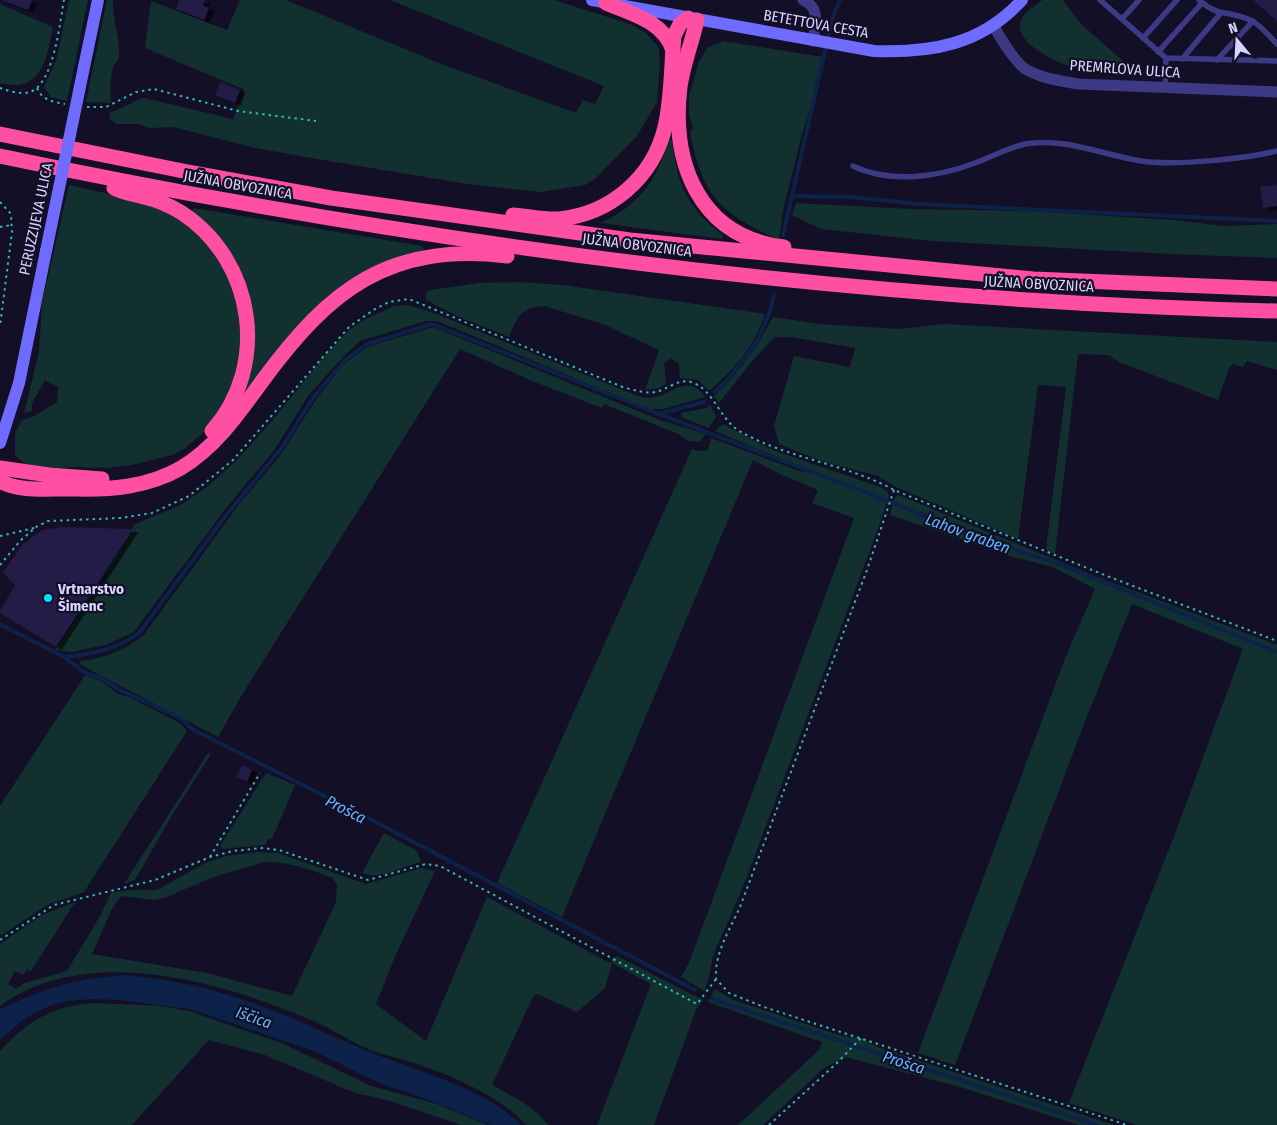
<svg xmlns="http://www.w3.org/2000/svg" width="1277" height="1125" font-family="'Fira Sans Condensed',sans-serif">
<defs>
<filter id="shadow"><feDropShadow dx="5.5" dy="3" stdDeviation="0" flood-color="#0009"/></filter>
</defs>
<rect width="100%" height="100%" fill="#130f26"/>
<g fill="#12302f" fill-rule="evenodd">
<polygon points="69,0 88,0 67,101 51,97 44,87 56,61"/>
<path d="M107,0h6c-1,19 7,36 6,54 0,7 -4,8 -6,14 -3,10 -3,24 -2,35l-25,-1z"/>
<path d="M240,0h46l153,63 137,50 7,-13 12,4 9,-18 -214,-86h164l76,24 16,9 13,15 1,15 -3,39 -20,34 -42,43 -10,6 -44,7 -74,-8 -144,-24 -68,-12 -82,-21 -24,1 -10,-4h-23l-6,-5 -1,-6c13,-4 23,-12 35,-15l89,21 12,-29 -100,-42 6,-47 76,29z"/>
<path d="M1042,0h21l17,23 53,47c-18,-1 -40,2 -58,-2 -17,-5 -66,-26 -53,-50 3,-6 14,-13 20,-18z"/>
<path d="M0,4l53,23c-6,31 -11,67 -53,56z"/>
<path d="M724,41l99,16 -2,16 -20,65 -18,73 -4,29c-59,-27 -77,-44 -89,-108l3,-5 -4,-11v-20l9,-32 9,-16z"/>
<path d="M669,140h3c4,42 16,70 51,95l-1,4 -122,-16c39,-17 57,-43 69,-83z"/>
<polygon points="69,185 146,202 177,218 198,234 216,253 238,297 242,354 227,401 206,430 184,449 172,455 132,465 107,468 72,467 50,469 25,464 15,455 15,434 21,421 36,415 57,402 58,387 45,380 32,403 32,411 24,413 39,352 42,303"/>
<polygon points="796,203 912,209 1030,211 1174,220 1223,226 1277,224 1277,258 1171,254 931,241 821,229 792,215"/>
<polygon points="194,208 422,246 425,250 380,266 243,395 250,309 190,212"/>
<path d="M520,282l42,3 203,29c-10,32 -30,55 -56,77l-11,-11 -18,-2 -1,-14 -8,-6 -7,5 2,21 -7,4 -14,2 14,-40 -56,-26 -59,-18c-24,2 -26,10 -35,31l-50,-20 -33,-17v-7l4,-3 50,-7z"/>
<path d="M408,305l26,8 201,82c7,2 13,4 20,2 19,-4 34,-24 50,0l-41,12h-15l-212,-88h-11l-66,20 -16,15 -36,40 -33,53 -48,58 -94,126 -28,12 -19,4 -14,3 -17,-2 80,-126 46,-19 27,-19 29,-26 33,-37 58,-71 21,-22 13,-9 32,-15z"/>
<path d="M773,317l46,7 81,5 44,-5 333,18v28l-30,-9 -4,6 -10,-3 -4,4 -11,32 -99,-38 -10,-7 -31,-1 -23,200 -9,-4 20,-163 -28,-2 -20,154 -122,-52 -18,-11 -57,-15 -42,-17 -5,-18 20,-70 56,11 5,-19 -64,-11h-16l-22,23 -34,43 -5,-7c24,-22 44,-50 59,-79z"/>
<path d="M433,327l227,93 46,14 -6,8 -12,-1 -10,-7 -74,-30 -2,4 -70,-27 -72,-32 -217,344 -25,44 -139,-73 2,-3c24,-3 43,-11 62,-25l97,-133 39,-46 38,-59 27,-34 23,-17z"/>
<polygon points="710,404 716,417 709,428 683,418 680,413 707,408"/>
<path d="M723,424l47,25 110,38 7,4 2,5 -11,33 -132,350c-9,24 -20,47 -31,71 -5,14 -4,28 -11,41l-23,-14 8,-14 165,-445 -42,-15 6,-13 -38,-16 -27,-14 -191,457 -65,-34 195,-434 5,2 11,-1 3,-12 91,34 3,-3 -90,-38z"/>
<polygon points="899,495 1090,574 1277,645 1277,1125 1137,1125 1069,1103 1176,831 1243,649 1132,604 1084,724 955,1065 918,1053 1066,656 1095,589 1053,567 1013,557 890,515 894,498"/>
<polygon points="85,675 101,681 118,694 129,697 180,723 187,731 84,892 49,904 0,936 0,806"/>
<polygon points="208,753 211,754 171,817 135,880 124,884"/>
<polygon points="266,773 295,785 272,839 268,839 265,845 223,849 220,847 225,838"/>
<path d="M384,833l33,18 4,11c-19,4 -39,19 -59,11z"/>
<path d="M257,852l21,1 88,31 55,-16 14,3 -41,88 -18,45 50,37 61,-144 119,64 5,2 1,-4 5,-3 86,44 -7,10 -42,115h-57l54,-141 -39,-21 -7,25 -28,24 -40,-18 -3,1 -42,90c23,13 38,18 56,40h-22c-31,-35 -99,-60 -144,-71 -22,-6 -43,-21 -64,-31 -92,-40 -228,-82 -318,-17v-62l42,-29 33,-13 -44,69 -4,-2 -4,6 -8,-4 -7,13 8,5 8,-6 43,-12 33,-55 11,-23 18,-3h28l48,-27 21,-7zM264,862c23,-1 48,8 69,16l4,7 -1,17 -44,94 -85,-23 -115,-19 20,-45 9,-13 33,4 10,-2 50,-21z"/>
<polygon points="715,989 733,1000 842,1036 861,1038 875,1046 1114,1125 1079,1125 957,1086 845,1057 824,1068 763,1125 738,1125 820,1049 822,1042 708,1002"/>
<path d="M94,1003l67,3 28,5 95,33 87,42 66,18 51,21h-27l-74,-25 -32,-7 -90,-38 -56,-15 -77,85h-132v-74c29,-31 52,-45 94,-48z"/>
</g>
<path fill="#0c2248" d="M125,975c53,5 103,17 152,37 33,13 64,29 98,42 44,17 112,36 146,71h-31l-53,-22 -60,-21 -61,-30 -126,-43 -71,-9 -28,-1 -22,2 -17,4 -19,9 -13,8 -20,18v-31c43,-20 78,-31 125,-34z"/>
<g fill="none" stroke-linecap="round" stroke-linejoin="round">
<g stroke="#0c2248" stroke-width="4">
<polyline points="793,196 850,197 918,204 1277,221"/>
<polyline points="783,235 833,16 840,0"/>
<path d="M715,392c28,-28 52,-58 59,-98"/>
<polyline points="659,414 857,489 982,539 1059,564 1277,652"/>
<polyline points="0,624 64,657 84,672 101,678 120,690 182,719 192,729 364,816 695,990"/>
<path d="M64,657c28,-3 52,-7 75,-24l88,-119 54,-65 32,-51 32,-38 22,-16 65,-20 227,90 45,-12"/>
<polyline points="712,999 1097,1125"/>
</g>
</g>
<g fill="#241b47" filter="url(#shadow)">
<polygon points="1,0 32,0 28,10"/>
<polygon points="179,0 205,0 203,5 209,8 204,20 176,9"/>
<polygon points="1253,0 1277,0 1277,21"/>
<polygon points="220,82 240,90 235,103 215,95"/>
<polygon points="1277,185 1277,206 1263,208 1260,187"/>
<polygon points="61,527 133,529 56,647 0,613 0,610 15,586 3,572 23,544 42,530"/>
<polygon points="242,765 252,770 247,782 236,777"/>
</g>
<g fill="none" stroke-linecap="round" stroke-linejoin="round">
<g stroke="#2fb8b0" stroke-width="2" stroke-dasharray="2.5 4" stroke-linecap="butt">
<path d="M0,88c9,3 21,7 30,4 24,-8 30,-71 34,-92"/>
<path d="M37,88c5,12 16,14 28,16"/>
<polyline points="87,107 106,107 136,92 154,89 238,111 316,121"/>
<polyline points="0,202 11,214 12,232 0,326"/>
<polyline points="0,227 12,225"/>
<path d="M894,490l-27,80 -127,337c-10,22 -26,47 -24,72l13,14 35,14 363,118"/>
<polyline points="0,536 34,528"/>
<path d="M0,565l20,-24 16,-14 12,-6 73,-3 31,-5 37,-17 44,-36 116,-133 26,-18 14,-7 20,-3 216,89c11,2 20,6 30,4 12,-2 24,-14 36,-10 23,7 29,39 50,50 48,27 106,32 153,58l213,86 170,65"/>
<polyline points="210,857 260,773"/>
<polyline points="0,940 54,905 155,880 210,857 233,851 262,848 279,850 368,880 426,864 440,866 697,1004 716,979"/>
<polyline points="769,1125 838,1062 861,1038"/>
</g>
<g stroke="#3d3a85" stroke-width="5.5">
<polyline points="1100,0 1166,58 1277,61"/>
<path d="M1199,0c20,18 30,10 51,20 10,4 19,16 27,24"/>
<polyline points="1122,19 1139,0"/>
<polyline points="1143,38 1177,0"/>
<polyline points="1158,52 1202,3"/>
<polyline points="1182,59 1220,14"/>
<polyline points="1217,60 1253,21"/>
<polyline points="1165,87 1166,58"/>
<path d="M853,166c37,18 85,11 122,-3 17,-6 32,-15 50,-19 39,-7 78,11 116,17 32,5 104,-2 136,-10"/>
</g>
<g stroke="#3d3a85" stroke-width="11">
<path d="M803,0c18,8 12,24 10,41"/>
<path d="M994,26c6,12 20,34 30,42 14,10 38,13 54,16l199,8"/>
</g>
<g stroke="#6f6bff" stroke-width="12">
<path d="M592,0l282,51c57,2 107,-6 148,-51"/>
<polyline points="84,67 98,0"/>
<polyline points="0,443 19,383 46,251"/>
</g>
<g stroke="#ff4fa3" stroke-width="15">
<path d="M606,3c26,11 57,18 67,47"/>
<path d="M697,20c-5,22 -14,45 -17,67 -9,76 19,150 104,160"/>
<polyline points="0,134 183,171 331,198 630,240 1033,279 1277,289"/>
<path d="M0,156c420,88 847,145 1277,155"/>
<path d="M114,188c8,5 20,6 30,9 13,3 27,9 38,16 73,48 88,153 30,218"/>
<path d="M513,215c15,1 31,5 46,4 51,-5 94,-41 106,-92 7,-29 6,-61 9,-91l6,-12 8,-6"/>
<polyline points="0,468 49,475 102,479"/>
<path d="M0,481c20,12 52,7 75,8 36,1 73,-2 106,-21 35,-21 58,-55 82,-88 66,-90 126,-138 244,-124"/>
</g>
<polyline stroke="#6f6bff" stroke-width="12" points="46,251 84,67"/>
</g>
<circle fill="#00e5ff" stroke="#130f26" stroke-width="2" cx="48" cy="598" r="5"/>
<g text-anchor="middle" stroke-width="4.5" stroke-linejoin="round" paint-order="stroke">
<g font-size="15" fill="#d9d4ff" stroke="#130f26">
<text transform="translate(816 24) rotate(10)" y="5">BETETTOVA CESTA</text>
<text transform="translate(1125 69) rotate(4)" y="5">PREMRLOVA ULICA</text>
<text transform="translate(238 185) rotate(10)" y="5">JUŽNA OBVOZNICA</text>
<text transform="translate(36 219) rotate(-78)" y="5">PERUZZIJEVA ULICA</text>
<text transform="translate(637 245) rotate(7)" y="5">JUŽNA OBVOZNICA</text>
<text transform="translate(1039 284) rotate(3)" y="5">JUŽNA OBVOZNICA</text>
</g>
<g font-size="15" font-weight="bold" fill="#d9d4ff" stroke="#130f26" text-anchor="start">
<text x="58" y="594">Vrtnarstvo<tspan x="58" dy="17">Šimenc</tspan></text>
</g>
<g font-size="16" font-style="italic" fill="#62b6ff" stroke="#130f26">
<text transform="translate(968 533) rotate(20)" y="6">Lahov graben</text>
<text transform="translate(346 809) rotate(27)" y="6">Prošca</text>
<text transform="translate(254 1017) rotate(19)" y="6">Iščica</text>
<text transform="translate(904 1062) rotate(18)" y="6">Prošca</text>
</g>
</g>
<g transform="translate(1237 40) rotate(342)" stroke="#130f26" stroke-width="4" paint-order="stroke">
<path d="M0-4L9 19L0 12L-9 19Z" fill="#d9d4ff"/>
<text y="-8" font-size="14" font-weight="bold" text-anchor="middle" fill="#d9d4ff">N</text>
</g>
</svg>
